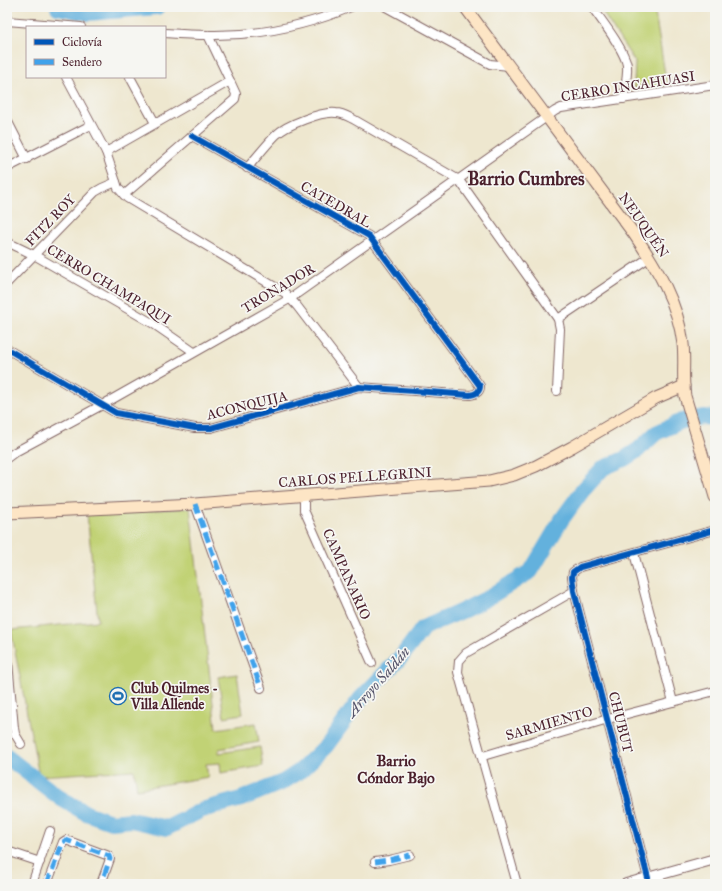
<svg xmlns="http://www.w3.org/2000/svg" width="722" height="891" font-family="'IM FELL Great Primer',serif">
<rect width="100%" height="100%" fill="#f6f6f2"/>
<filter id="ink" filterUnits="userSpaceOnUse"><feTurbulence type="fractalNoise" baseFrequency=".025" numOctaves="2"/><feDisplacementMap in="SourceGraphic" scale="8" xChannelSelector="R" yChannelSelector="G"/><feConvolveMatrix kernelMatrix="1 2 1 2 8 2 1 2 1" color-interpolation-filters="sRGB"/></filter>
<filter id="wash" filterUnits="userSpaceOnUse"><feTurbulence type="fractalNoise" baseFrequency=".012" numOctaves="4" result="noise"/><feDisplacementMap in="SourceGraphic" scale="16" xChannelSelector="R" yChannelSelector="G"/><feGaussianBlur stdDeviation="0.9" result="paint"/><feColorMatrix in="noise" values="0 0 0 0 0 0 0 0 0 0 0 0 0 0 0 0 0 1.4 0 .05"/><feComposite in="paint" operator="in"/></filter>
<g filter="url(#wash)">
<rect width="100%" height="100%" fill="#eee7cf"/>
<g fill="#c1d274" stroke="#867850">
<polygon points="599,7 654,7 667,86 634,87 635,62"/>
<polygon points="190,508 216,729 256,723 259,742 219,749 219,753 260,747 263,766 221,773 220,763 206,764 208,777 137,789 134,770 39,776 11,630 98,621 87,514"/>
<polygon points="237,674 243,714 224,717 218,677"/>
</g>
<g fill="none" stroke-linecap="round" stroke-linejoin="round">
<g stroke="#64b1dd" stroke-width="16">
<polyline points="58,7 88,13 157,7"/>
<polyline points="7,757 60,798 86,813 111,822 131,820 167,828 202,810 241,799 283,782 300,771 326,746 361,698 402,656 423,628 462,611 486,599 531,571 562,519 583,490 603,468 624,459 638,450 656,433 682,421 703,417 715,418"/>
</g>
</g>
</g>
<g filter="url(#ink)">
<g fill="none" stroke-linecap="round" stroke-linejoin="round">
<g stroke="#836564" stroke-width="10">
<g id="minor">
<polyline points="386,7 490,64 509,66"/>
<path d="M592,7c10,14 32,42 35,58 1,11 -2,23 -4,34"/>
<polyline points="7,21 81,27"/>
<path d="M165,33c14,1 29,2 43,2 49,1 98,-9 143,-28"/>
<polyline points="208,35 230,81"/>
<polyline points="66,77 106,152 118,188 127,198 285,293 297,306 359,387"/>
<polyline points="130,77 155,123"/>
<polyline points="7,120 27,159"/>
<polyline points="106,152 230,81 236,94 235,99 124,195"/>
<polyline points="7,168 91,125"/>
<path d="M247,168c10,-11 19,-23 29,-33 10,-10 46,-24 60,-22 6,0 11,3 17,6l106,61 99,139 2,10 -3,62"/>
<polyline points="7,242 34,255 152,323 194,352"/>
<polyline points="7,283 95,192 102,188 116,182"/>
<polyline points="558,319 650,257"/>
<path d="M7,349l109,64 79,15h16l148,-41 111,8c6,-1 10,-3 10,-9l-111,-150 -177,-100"/>
<polyline points="7,458 15,452 102,405 291,298 555,111 561,108 715,85"/>
<polyline points="304,496 304,510 372,663"/>
<polyline points="195,504 261,688"/>
<polyline points="634,553 673,702"/>
<polyline points="7,651 14,728 15,734 21,744"/>
<polyline points="483,756 608,719 715,691"/>
<polyline points="7,851 40,862"/>
<polyline points="375,862 389,860 410,855"/>
<polyline points="648,878 574,591 572,577 573,572 580,567 715,530"/>
<polyline points="32,884 50,831"/>
<polyline points="47,884 63,842 66,840 109,856 110,859 101,884"/>
<polyline points="517,884 458,672 459,661 466,653 574,591"/>
</g>
</g>
<g stroke="#836564" stroke-width="12">
<polyline id="tertiary" points="626,884 715,859"/>
</g>
<g stroke="#836564" stroke-width="13">
<g id="secondary">
<path d="M465,7l169,227c23,34 44,69 49,110 2,17 -1,35 2,52l30,101"/>
<polyline points="7,513 195,504 489,481 514,475 536,466 572,447 656,398 684,386"/>
</g>
</g>
<use href="#minor" stroke="#fff" stroke-width="8"/>
<use href="#tertiary" stroke="#fff" stroke-width="10"/>
<use href="#secondary" stroke="#fde5c5" stroke-width="11"/>
<g stroke="#40a2eb" stroke-width="5" stroke-dasharray="10 5" stroke-linecap="butt">
<polyline points="195,504 261,688"/>
<polyline points="375,862 389,860 410,855"/>
<polyline points="47,884 63,842 66,840 109,856 110,859 101,884"/>
</g>
<g stroke="#f6f6f2" stroke-width="8">
<g id="cycleway">
<path d="M7,349l109,64 79,15h16l148,-41 111,8c6,-1 10,-3 10,-9l-111,-150 -177,-100"/>
<polyline points="648,878 574,591 572,577 573,572 580,567 715,530"/>
</g>
</g>
<use href="#cycleway" stroke="#0057b8" stroke-width="6"/>
</g>
</g>
<defs>
<g id="stadium-ring" transform="scale(0.9)"><circle r="9.5" fill="#f6f6f2" stroke="#1f6fb2" stroke-width="1.5"/><path d="M0-5a6.5 5 0 1 0 0 10a6.5 5 0 1 0 0-10ZM-3.5-1.8h7v3.6h-7Z" fill="#1f6fb2"/></g>
</defs>
<g fill-rule="evenodd">
<use href="#stadium-ring" x="118" y="696"/>
</g>
<g text-anchor="middle" stroke-width="3.5" stroke-linejoin="round" paint-order="stroke">
<g font-size="14" fill="#4a1f2b" stroke="#f6f6f2">
<text transform="translate(628 86) rotate(-9)" y="5">CERRO INCAHUASI</text>
<text transform="translate(336 204) rotate(30)" y="5">CATEDRAL</text>
<text transform="translate(50 220) rotate(-46)" y="5">FITZ ROY</text>
<text transform="translate(644 225) rotate(55)" y="5">NEUQUÉN</text>
<text transform="translate(109 284) rotate(31)" y="5">CERRO CHAMPAQUI</text>
<text transform="translate(278 288) rotate(-31)" y="5">TRONADOR</text>
<text transform="translate(247 405) rotate(-14)" y="5">ACONQUIJA</text>
<text transform="translate(355 477) rotate(-4)" y="5">CARLOS PELLEGRINI</text>
<text transform="translate(347 574) rotate(66)" y="5">CAMPANARIO</text>
<text transform="translate(621 722) rotate(76)" y="5">CHUBUT</text>
<text transform="translate(549 723) rotate(-16)" y="5">SARMIENTO</text>
</g>
<g font-size="14" font-weight="bold" fill="#4a1f2b" stroke="#f6f6f2" text-anchor="start">
<text x="131" y="693">Club Quilmes -<tspan x="131" dy="16">Villa Allende</tspan></text>
</g>
<g font-size="15" font-style="italic" fill="#535269" stroke="#f6f6f2">
<text transform="translate(378 682) rotate(-49)" y="5">Arroyo Saldán</text>
</g>
<g font-size="15" font-weight="bold" fill="#4a1f2b" stroke="#f6f6f2">
<text x="396" y="766">Barrio<tspan x="396" dy="17">Cóndor Bajo</tspan></text>
</g>
<g font-size="18" font-weight="bold" fill="#4a1f2b" stroke="#f6f6f2">
<text x="526" y="185">Barrio Cumbres</text>
</g>
</g>
<rect width="722" height="891" fill="none" stroke="#f6f6f2" stroke-width="24"/>
<rect x="26" y="26" width="140" height="52" fill="#f6f6f2" stroke="#b1a0a2"/>
<rect x="34" y="39" width="20" height="6" fill="#0057b8" stroke="#b1a0a2"/>
<text x="62" y="46" font-size="12" fill="#4a1f2b">Ciclovía</text>
<rect x="34" y="59" width="20" height="6" fill="#40a2eb" stroke="#b1a0a2"/>
<text x="62" y="66" font-size="12" fill="#4a1f2b">Sendero</text>
</svg>
